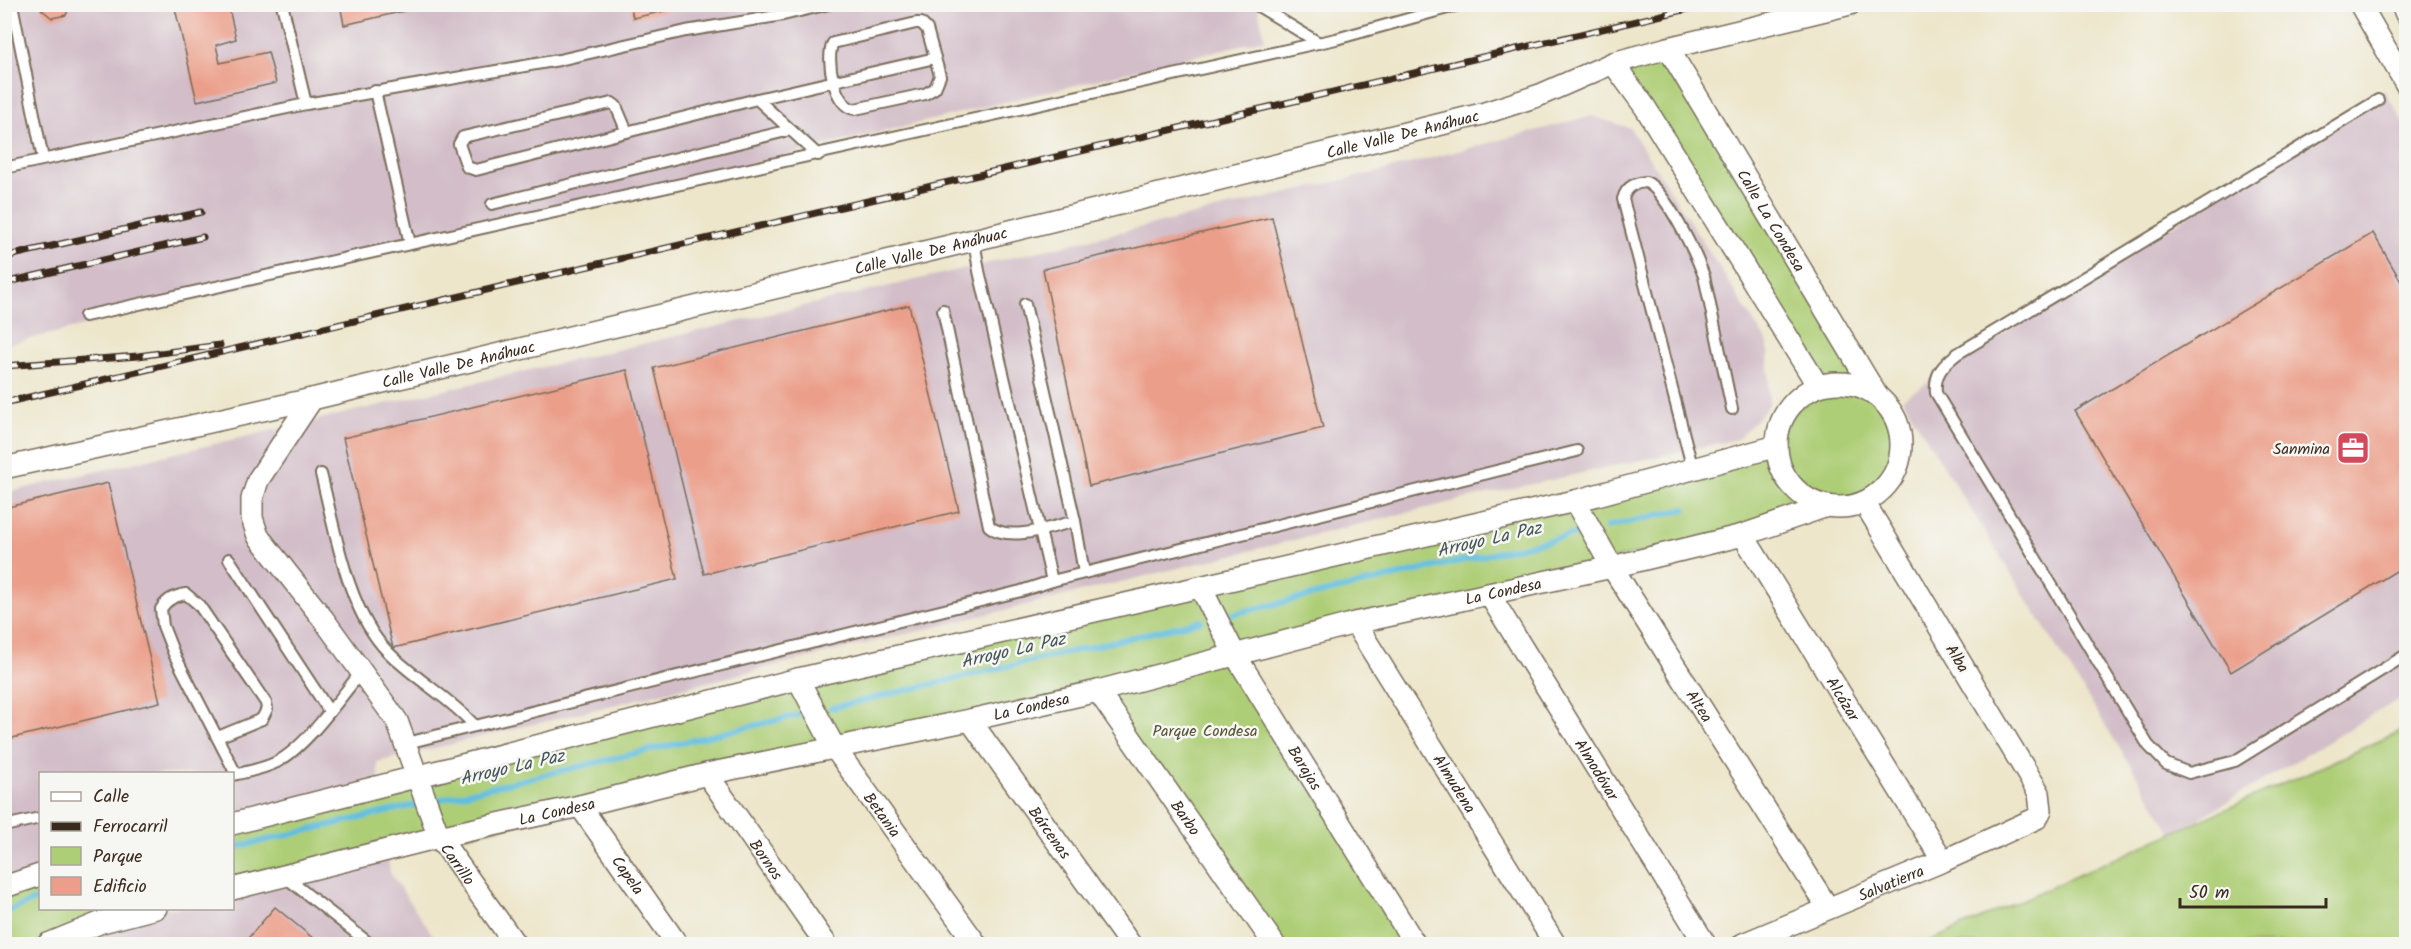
<svg xmlns="http://www.w3.org/2000/svg" width="2411" height="949" font-family="Kalam,sans-serif">
<rect width="100%" height="100%" fill="#f6f6f2"/>
<filter id="ink" filterUnits="userSpaceOnUse"><feTurbulence type="fractalNoise" baseFrequency=".0167" numOctaves="2"/><feDisplacementMap in="SourceGraphic" scale="12" xChannelSelector="R" yChannelSelector="G"/><feConvolveMatrix kernelMatrix="1 2 1 2 8 2 1 2 1" color-interpolation-filters="sRGB"/></filter>
<filter id="wash" filterUnits="userSpaceOnUse"><feTurbulence type="fractalNoise" baseFrequency=".008" numOctaves="4" result="noise"/><feDisplacementMap in="SourceGraphic" scale="24" xChannelSelector="R" yChannelSelector="G"/><feGaussianBlur stdDeviation="1.35" result="paint"/><feColorMatrix in="noise" values="0 0 0 0 0 0 0 0 0 0 0 0 0 0 0 0 0 1.4 0 .05"/><feComposite in="paint" operator="in"/></filter>
<g filter="url(#wash)">
<rect width="100%" height="100%" fill="#ede6cb"/>
<g fill="#d2bdc8" fill-rule="evenodd">
<polygon points="1257,4 1265,39 5,345 4,5"/>
<polygon points="2384,90 2406,127 2406,695 2173,834 1902,399"/>
<path d="M1592,116l38,12 138,216 1,61 -31,34 -274,60 -1087,263 13,111 49,71h-434l-1,-451 1378,-322zM40,774h192v134h-192z"/>
</g>
<g fill="#adce76" stroke="#747c4a" stroke-width="1.5">
<path d="M1668,48l208,346c9,9 18,17 22,30 10,29 -5,65 -35,78 -12,5 -24,4 -36,4l-592,147 180,291h-141l-176,-253 -865,198v-65l1543,-377c7,-34 12,-42 41,-61l-204,-323z"/>
<polygon points="2406,729 2406,944 1923,944"/>
<polygon points="40,875 40,908 156,909 48,944 5,944 4,887"/>
</g>
<g fill="none" stroke-linecap="round" stroke-linejoin="round">
<g stroke="#60bede" stroke-width="6">
<polyline points="1607,527 1685,509"/>
<polyline points="1233,614 1576,534"/>
<polyline points="831,708 1201,621"/>
<polyline points="232,848 799,715"/>
<polyline points="4,913 40,898"/>
</g>
</g>
<g id="blocks">
<g fill="#eb9e89">
<polygon points="41,4 71,4 66,15 52,18 41,9"/>
<polygon points="174,4 228,4 236,39 216,45 220,63 268,52 276,83 197,101"/>
<polygon points="340,4 430,4 430,5 344,25"/>
<polygon points="630,4 668,4 669,10 633,18"/>
<polygon points="1272,217 1323,428 1089,486 1043,269"/>
<polygon points="2373,233 2406,290 2406,565 2231,672 2075,411"/>
<polygon points="909,305 959,511 704,574 654,368"/>
<polygon points="627,370 677,579 393,648 343,438"/>
<polygon points="108,483 160,702 4,740 4,508"/>
<polygon points="275,907 320,944 243,944"/>
</g>
</g>
</g>
<g filter="url(#ink)">
<use href="#blocks" fill-opacity="0" stroke="#796c5b" stroke-width="1.5"/>
<g fill="none" stroke-linecap="round" stroke-linejoin="round">
<g stroke="#796c5b" stroke-width="14">
<g id="service">
<polyline points="12,4 43,159"/>
<polyline points="282,4 306,104"/>
<polyline points="1255,4 1319,43"/>
<path d="M916,23h5l6,6 13,47 -5,12 -10,6 -70,15c-21,-1 -30,-52 -22,-66z"/>
<polyline points="375,91 410,244"/>
<polyline points="757,99 935,58"/>
<path d="M2378,100l-421,254c-14,11 -23,20 -21,39l212,352 18,19 23,9 46,-12 171,-106"/>
<polyline points="627,132 616,106 612,103 463,137 459,144 467,167 476,170 757,99 818,155"/>
<polyline points="4,168 306,104 559,60 686,31 783,15 829,4"/>
<polyline points="492,204 790,130"/>
<polyline points="1025,304 1075,521 1084,573"/>
<path d="M943,310l46,216c19,17 63,1 86,-5"/>
<polyline points="85,316 1336,39 1462,4"/>
<path d="M1693,470l-70,-271c3,-12 11,-16 23,-17 20,9 50,73 58,94l28,133"/>
<path d="M321,474c14,55 26,137 67,178 27,27 62,46 87,74l546,-135 31,-10 -73,-310 -5,-31"/>
<polyline points="229,559 329,711"/>
<polyline points="1052,581 1577,451"/>
<path d="M218,737l44,-18 5,-10 -1,-6 -67,-98 -13,-11c-11,2 -19,5 -25,15l2,17 11,28 62,120"/>
<polyline points="407,743 475,726"/>
<path d="M232,775c15,-3 31,-6 45,-13 30,-16 62,-63 85,-91"/>
<polyline points="4,826 40,818"/>
<polyline points="284,876 370,944"/>
</g>
</g>
<g stroke="#796c5b" stroke-width="24">
<g id="minor">
<polyline points="2360,4 2406,84"/>
<polyline points="2402,4 2406,14"/>
<path id="s1" d="M1668,48l208,346"/>
<polyline points="1613,63 1645,107 1818,386"/>
<circle cx="1839" cy="445" r="62"/>
<path id="s2" d="M312,399l-54,81 -6,19v19l6,18 66,84 73,101 42,116 76,107"/>
<path id="s3" d="M4,468l308,-69 662,-159 508,-126 58,-19 73,-32 55,-15 182,-44"/>
<path id="s4" d="M1575,501l37,66 216,341"/>
<path id="s5" d="M1743,535l200,326"/>
<path id="s6" d="M1201,588l33,65 181,291"/>
<path id="s7" d="M1489,594l216,350"/>
<path id="s8" d="M1355,623l200,321"/>
<path id="s9" d="M798,679l36,68 142,197"/>
<path id="s10" d="M1098,691l176,253"/>
<path id="s11" d="M970,720l160,224"/>
<path id="s12" d="M707,774l119,170"/>
<path id="s13" d="M580,806l97,138"/>
<polyline points="232,824 798,679 1575,501 1777,446"/>
<polyline points="4,887 40,875"/>
<path id="s14" d="M232,889l207,-52 141,-31 127,-32 263,-54 128,-29 257,-68 257,-56 131,-32 84,-29"/>
<polyline points="48,944 102,922 156,908"/>
<path id="s15" d="M1743,944l200,-83 94,-43 4,-8 -2,-17 -175,-291"/>
</g>
</g>
<use href="#service" stroke="#fff" stroke-width="10"/>
<use href="#minor" stroke="#fff" stroke-width="21"/>
<g stroke="#3b2a1e" stroke-width="7">
<g id="rail">
<polyline points="1700,9 1734,4"/>
<polyline points="4,257 201,212"/>
<polyline points="4,283 203,237"/>
<polyline points="4,366 138,356 220,345"/>
<polyline points="4,403 1709,4"/>
</g>
</g>
<use href="#rail" stroke="#f6f6f2" stroke-width="4.5" stroke-dasharray="14" stroke-linecap="butt"/>
</g>
</g>
<defs>
<g id="office-square" transform="scale(1.725)"><rect x="-9" y="-9" width="18" height="18" rx="4" fill="#d1495b" stroke="#f6f6f2"/><path d="M-6-3h4V-5.5h4V-3h4V5H-6ZM-1-4.5V-3h2v-1.5ZM-6 0V1H6V0Z" fill="#fff"/></g>
</defs>
<g fill-rule="evenodd">
<use href="#office-square" x="2353" y="448"/>
</g>
<g text-anchor="middle" stroke-width="5" stroke-linejoin="round" paint-order="stroke">
<g font-size="16" fill="#3b2a1e" stroke="#f6f6f2">
<text dy="6" stroke="none"><textPath href="#s3" startOffset="1438">Calle Valle De Anáhuac</textPath></text>
<text dy="6" stroke="none"><textPath href="#s1" startOffset="201">Calle La Condesa</textPath></text>
<text dy="6" stroke="none"><textPath href="#s3" startOffset="952">Calle Valle De Anáhuac</textPath></text>
<text dy="6" stroke="none"><textPath href="#s3" startOffset="466">Calle Valle De Anáhuac</textPath></text>
<text dy="6" stroke="none"><textPath href="#s14" startOffset="1306">La Condesa</textPath></text>
<text transform="translate(1958 658) rotate(59)" y="6">Alba</text>
<text dy="6" stroke="none"><textPath href="#s5" startOffset="192">Alcázar</textPath></text>
<text dy="6" stroke="none"><textPath href="#s4" startOffset="240">Altea</textPath></text>
<text dy="6" stroke="none"><textPath href="#s14" startOffset="820">La Condesa</textPath></text>
<text dy="6" stroke="none"><textPath href="#s6" startOffset="208">Barajas</textPath></text>
<text dy="6" stroke="none"><textPath href="#s7" startOffset="206">Almodóvar</textPath></text>
<text dy="6" stroke="none"><textPath href="#s8" startOffset="189">Almudena</textPath></text>
<text dy="6" stroke="none"><textPath href="#s14" startOffset="334">La Condesa</textPath></text>
<text dy="6" stroke="none"><textPath href="#s9" startOffset="160">Betania</textPath></text>
<text dy="6" stroke="none"><textPath href="#s10" startOffset="154">Barbo</textPath></text>
<text dy="6" stroke="none"><textPath href="#s11" startOffset="138">Bárcenas</textPath></text>
<text dy="6" stroke="none"><textPath href="#s12" startOffset="104">Bornos</textPath></text>
<text dy="6" stroke="none"><textPath href="#s2" startOffset="543">Carrillo</textPath></text>
<text dy="6" stroke="none"><textPath href="#s13" startOffset="84">Capela</textPath></text>
<text dy="6" stroke="none"><textPath href="#s15" startOffset="160">Salvatierra</textPath></text>
</g>
<g font-size="16" fill="#3b2a1e" stroke="#f6f6f2" text-anchor="end">
<text x="2330" y="454">Sanmina</text>
</g>
<g font-size="16" fill="#585334" stroke="#f6f6f2">
<text x="1205" y="736">Parque Condesa</text>
</g>
<g font-size="18" font-style="italic" fill="#465658" stroke="#f6f6f2">
<text transform="translate(1489 539) rotate(-13)" y="6">Arroyo La Paz</text>
<text transform="translate(1013 650) rotate(-13)" y="6">Arroyo La Paz</text>
<text transform="translate(512 767) rotate(-13)" y="6">Arroyo La Paz</text>
</g>
</g>
<rect width="2411" height="949" fill="none" stroke="#f6f6f2" stroke-width="24"/>
<rect x="39" y="772" width="195" height="138" fill="#f6f6f2" stroke="#aba49d" stroke-width="1.5"/>
<rect x="51" y="792" width="30" height="9" fill="#ffffff" stroke="#aba49d" stroke-width="1.5"/>
<text x="93" y="802" font-size="18" fill="#3b2a1e">Calle</text>
<rect x="51" y="822" width="30" height="9" fill="#3b2a1e" stroke="#aba49d" stroke-width="1.5"/>
<text x="93" y="832" font-size="18" fill="#3b2a1e">Ferrocarril</text>
<rect x="51" y="847" width="30" height="18" fill="#adce76" stroke="#aba49d" stroke-width="1.5"/>
<text x="93" y="862" font-size="18" fill="#3b2a1e">Parque</text>
<rect x="51" y="877" width="30" height="18" fill="#eb9e89" stroke="#aba49d" stroke-width="1.5"/>
<text x="93" y="892" font-size="18" fill="#3b2a1e">Edificio</text>
<path d="M2180 898v9h146v-9" fill="none" stroke="#3b2a1e" stroke-width="3"/>
<text x="2189" y="898" font-size="18" fill="#3b2a1e" stroke="#f6f6f2" stroke-width="4.5" paint-order="stroke">50 m</text>
</svg>
